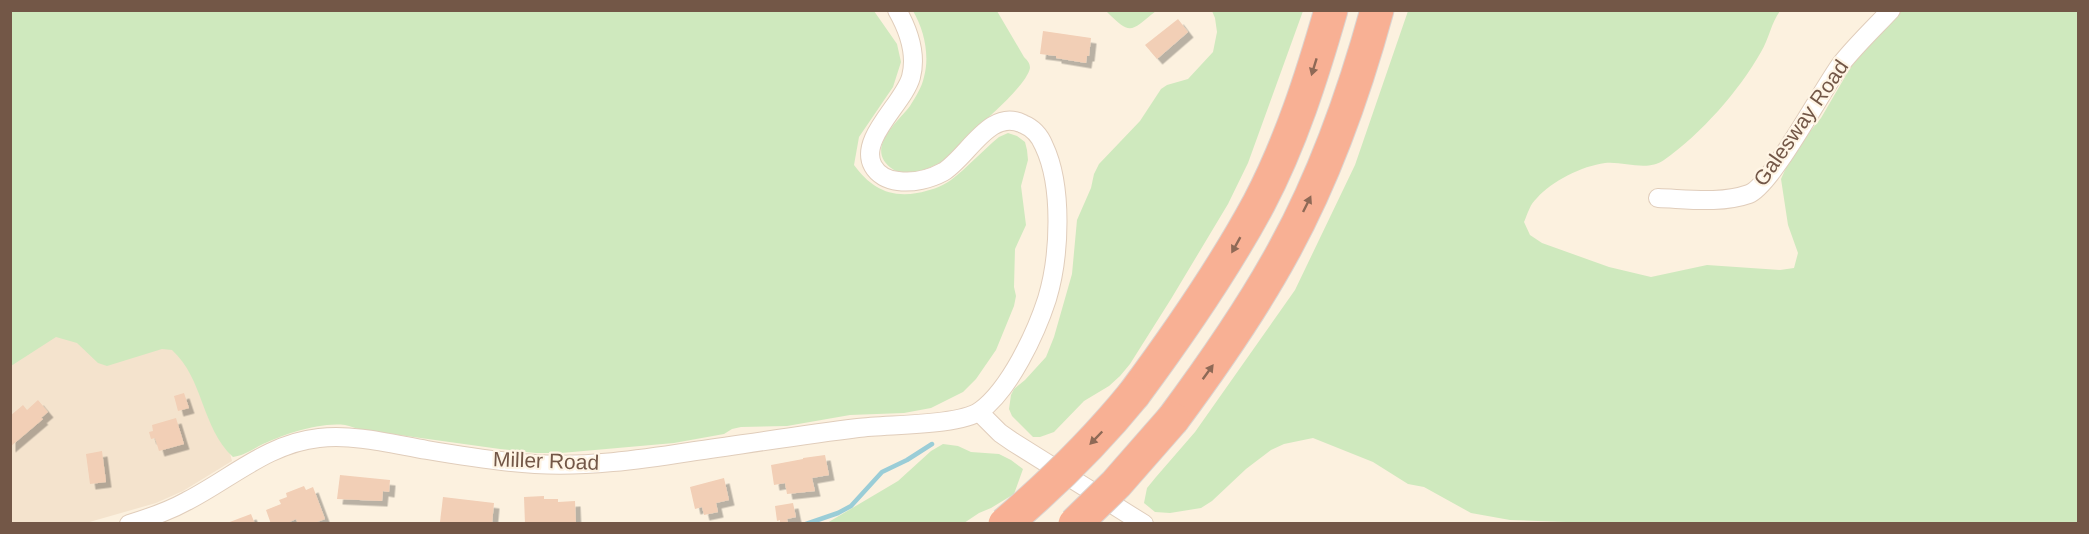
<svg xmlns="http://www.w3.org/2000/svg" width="2089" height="534" font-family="Helvetica,sans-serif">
<defs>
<filter id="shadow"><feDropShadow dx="5.5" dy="5.5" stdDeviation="0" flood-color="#0004"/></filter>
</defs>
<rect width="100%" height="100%" fill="#fcf1df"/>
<polygon fill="#f4e3cd" points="10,272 189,299 232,461 183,491 156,503 86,523 11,523"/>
<g fill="#cfe9be">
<path d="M11,11h863l23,33 4,18 -8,25 -34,50 -5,28c16,22 35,33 63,28 12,-2 24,-6 34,-13 17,-13 32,-30 48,-43l9,-4 9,3 8,6 2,8 1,10 -7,26 5,39 -11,24 -1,38 2,9 -2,10 -18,44 -20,29 -13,13 -32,16 -27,5 -54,2 -63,11 -46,1 -9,2 -8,5 -50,9 -113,10h-25l-36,-4 -137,-19c-6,-1 -13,-4 -18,-5 -27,-3 -63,10 -86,21 -9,5 -15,9 -26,11 -32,-30 -29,-78 -61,-107l-10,-1 -55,17 -9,-3 -21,-20 -21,-6 -45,29z"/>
<path d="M913,11h84l27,46c3,3 6,6 6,11 -3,16 -40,48 -52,59 -11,10 -20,24 -32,32 -13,9 -39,19 -52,11 -31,-20 2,-46 16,-64 5,-8 12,-19 14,-29 6,-21 0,-48 -11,-66z"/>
<path d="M1106,11h50c-26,20 -24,26 -50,0z"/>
<polygon points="1212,11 1303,11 1248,163 1228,204 1171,299 1130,364 1120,376 1109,386 1084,401 1054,432 1040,437 1033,437 1012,416 1009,409 1011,395 1014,389 1025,380 1046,357 1054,337 1072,274 1077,220 1091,188 1094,174 1099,164 1140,121 1161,89 1167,85 1188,79 1213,52 1217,32 1215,18"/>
<path d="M1408,11h372c-9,12 -11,28 -19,41 -22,39 -60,82 -97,108 -17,12 -40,1 -59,3 -23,3 -53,18 -68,35 -7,6 -9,15 -13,24l6,13 12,8 67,24 42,10 56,-12 73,5 14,-2 4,-15 -10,-28 -7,-46 12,-27 28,-34 35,-60 14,-18 30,-29h178v512l-509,1 -3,-2 -56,-2 -39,-7 -47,-26 -16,-3 -35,-22 -60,-24 -29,6 -13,6 -25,19 -34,32 -11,7 -31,5 -15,-1 -11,-9 3,-15 9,-11 39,-45 100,-142 60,-125z"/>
<polygon points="943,444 958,446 971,452 999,454 1011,460 1023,469 1014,494 991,508 979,513 964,523 827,523 898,481 931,451"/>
</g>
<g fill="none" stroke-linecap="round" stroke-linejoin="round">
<polyline stroke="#9acdd7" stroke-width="4.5" points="806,524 838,513 851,506 882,472 907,460 932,444"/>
</g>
<g fill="#f2cfb6" filter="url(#shadow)">
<polygon points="1178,19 1188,32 1157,59 1145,45"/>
<polygon points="1043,31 1091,38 1089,56 1087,56 1086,63 1056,58 1056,56 1040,54"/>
<polygon points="184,393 189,408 178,411 174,396"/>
<polygon points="38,400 48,412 41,418 43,419 10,447 10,416 23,405 27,410"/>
<polygon points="176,418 184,444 159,451 155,438 151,439 149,432 153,431 152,425"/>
<polygon points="102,451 106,482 90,484 86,454"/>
<polygon points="825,455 829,475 812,478 815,491 787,494 785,483 774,485 771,465 803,459 803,458"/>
<polygon points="340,475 390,480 389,492 383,491 382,501 337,499"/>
<polygon points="724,478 729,500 716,503 718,512 704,515 702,507 695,509 690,487"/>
<polygon points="304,486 306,490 313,487 325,519 312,524 298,524 296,519 285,524 271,524 266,510 281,504 279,500 287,497 286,493"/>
<polygon points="544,496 544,499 558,499 558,502 575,501 576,524 525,524 524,497"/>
<polygon points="443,497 494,503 492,524 440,522"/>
<polygon points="793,503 796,517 787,519 788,523 780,524 780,520 777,521 775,506"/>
<polygon points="251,514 255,524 227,524 227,523"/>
</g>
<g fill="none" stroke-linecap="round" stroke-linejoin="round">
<g stroke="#e0cdbb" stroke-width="20">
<g id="street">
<path d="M1658,198c29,1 63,6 91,-4 22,-8 74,-106 92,-130 15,-19 33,-36 50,-54"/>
<polyline points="979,412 1000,433 1013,442 1144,524"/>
<path d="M129,524c20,-6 40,-13 58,-23 43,-22 82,-58 132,-63 36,-4 73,6 108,12 35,6 71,12 108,14 52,3 103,-4 154,-12 56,-8 113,-17 169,-24 30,-4 100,-2 122,-17 30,-22 56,-78 67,-112 13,-43 16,-113 -3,-153 -4,-10 -11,-18 -21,-22 -33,-17 -55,33 -80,48 -13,7 -30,11 -45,9 -10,-1 -20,-6 -25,-15 -15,-27 31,-63 38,-89 6,-23 -2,-46 -14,-67"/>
</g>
</g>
<g stroke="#dbd3cf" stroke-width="35">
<g id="highway">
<path d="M1134,394c46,-62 89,-124 125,-191 32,-61 53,-127 72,-193"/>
<path d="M1173,419c40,-54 78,-108 110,-167 42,-76 71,-158 94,-242"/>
</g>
</g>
<use href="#street" stroke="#fff" stroke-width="18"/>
<use href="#highway" stroke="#f8b094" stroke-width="33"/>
<g stroke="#dbd3cf" stroke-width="35" stroke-linecap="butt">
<g id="highway-bridge">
<path d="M1005,524c47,-40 90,-82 129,-130"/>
<polyline points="1075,524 1116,484 1173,419"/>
</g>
</g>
<use href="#highway-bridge" stroke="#f8b094" stroke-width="33"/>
</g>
<defs><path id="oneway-solid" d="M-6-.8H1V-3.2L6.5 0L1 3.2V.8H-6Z" transform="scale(1.5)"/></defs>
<g fill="#8e6956">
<use href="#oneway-solid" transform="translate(1314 67) rotate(107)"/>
<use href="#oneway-solid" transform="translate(1307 204) rotate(-64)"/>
<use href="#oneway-solid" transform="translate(1236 245) rotate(119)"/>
<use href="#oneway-solid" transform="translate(1208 372) rotate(-54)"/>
<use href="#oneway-solid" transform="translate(1096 438) rotate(134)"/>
</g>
<g text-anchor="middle" stroke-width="4.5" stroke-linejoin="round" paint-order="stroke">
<g font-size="21" fill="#735747" stroke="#fff5e5">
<text transform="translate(1801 123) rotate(-55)" y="7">Galesway Road</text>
<text transform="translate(546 461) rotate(2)" y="7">Miller Road</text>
</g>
</g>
<rect width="2089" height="534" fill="none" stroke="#735747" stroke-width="24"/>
</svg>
